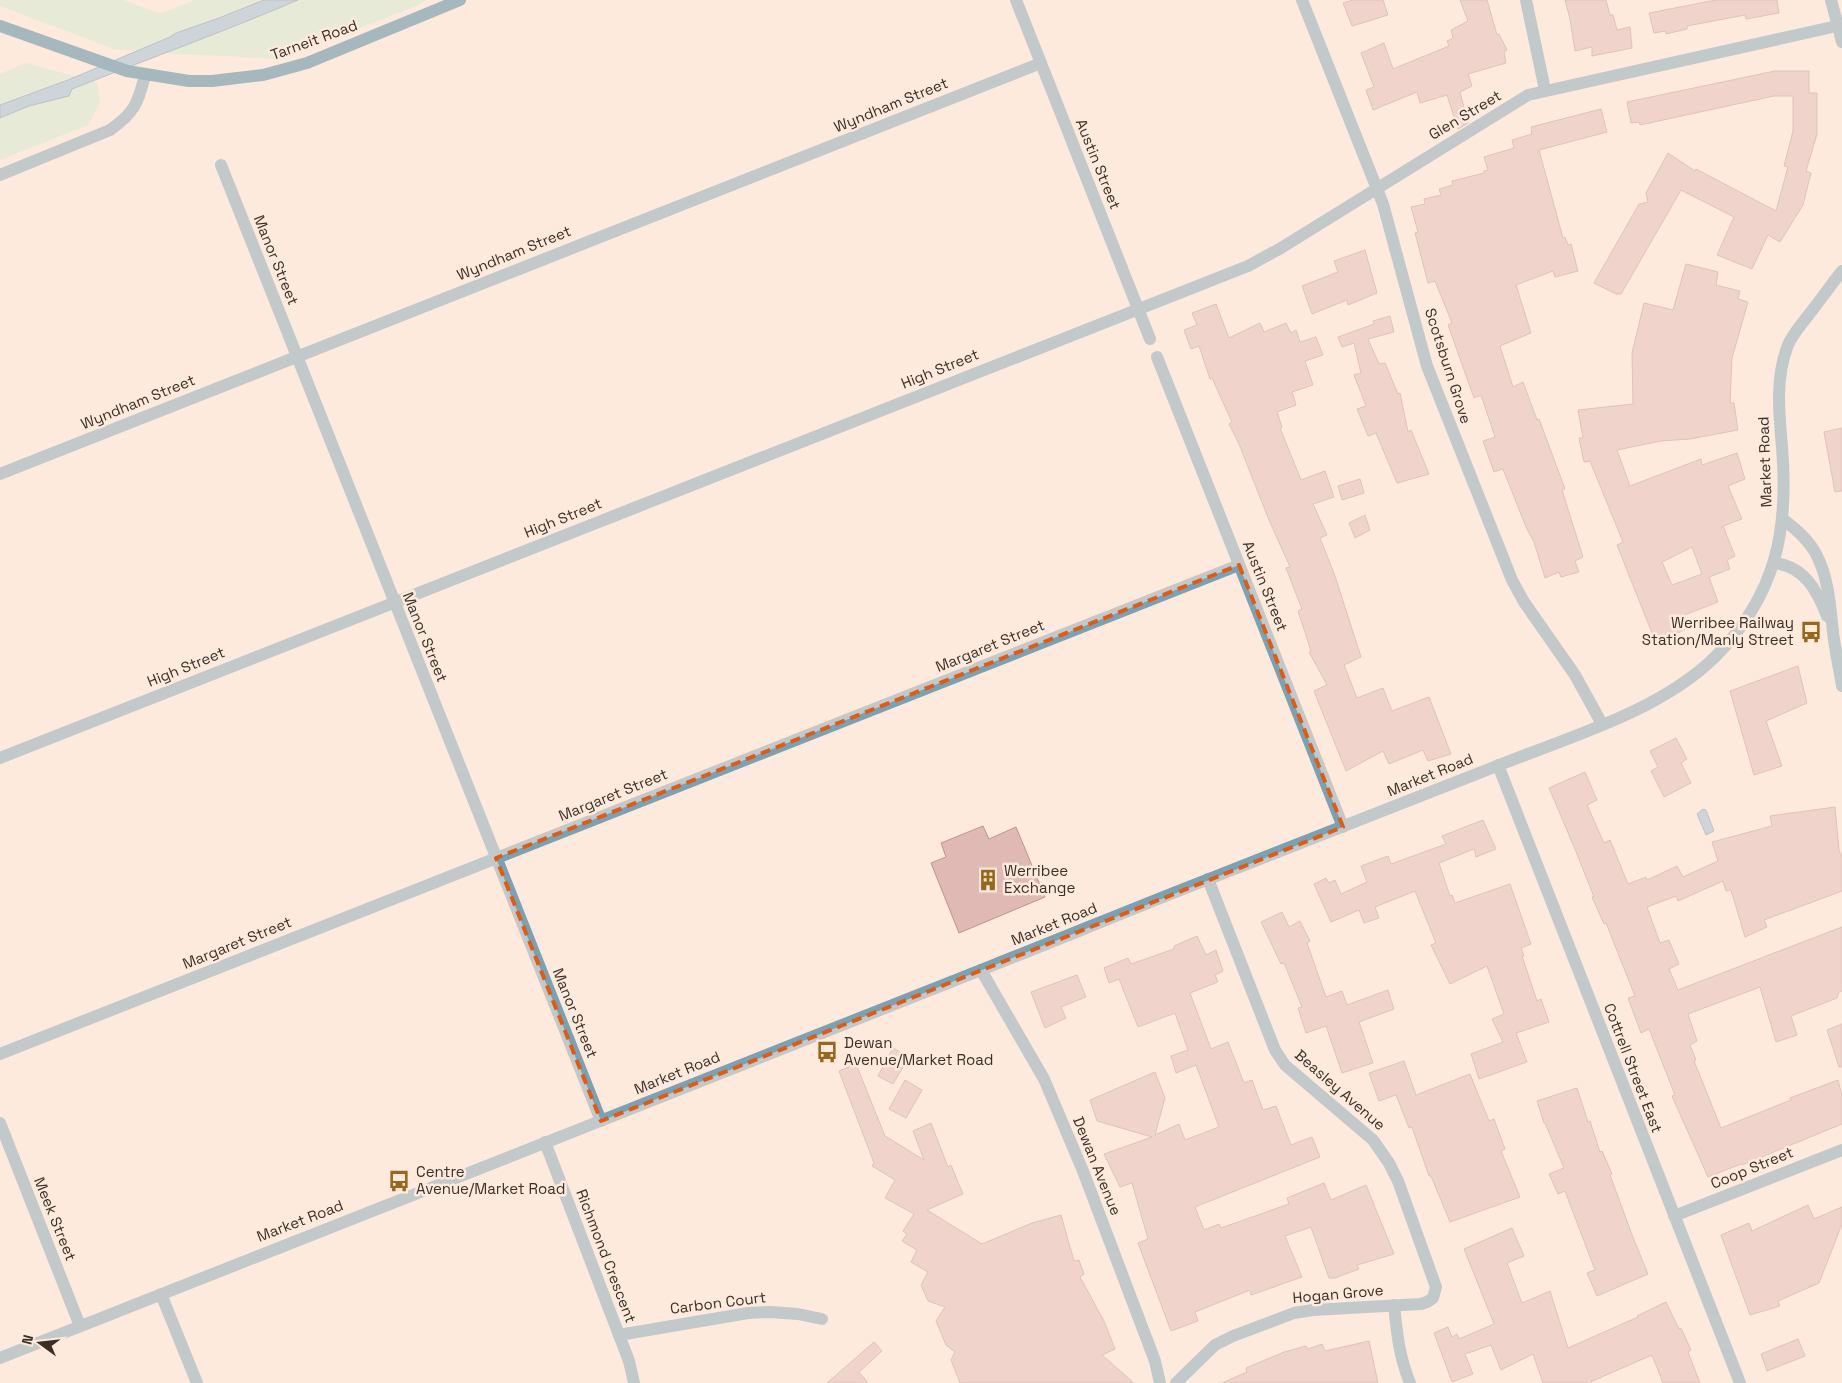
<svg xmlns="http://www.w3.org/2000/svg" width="1842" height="1383" font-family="'Space Grotesk',sans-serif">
<rect width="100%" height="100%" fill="#feeadd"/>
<g fill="#c9ebd0">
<polygon points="0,0 124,0 160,14 195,0 426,0 419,5 327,41 274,59 229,56 189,55 114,49 0,6"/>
<polygon points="26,63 97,82 100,103 88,125 0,160 0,74"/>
</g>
<g fill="#92bad8" stroke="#7890a2">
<path d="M264,0h34c-75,32 -150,59 -226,89l-3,7 -40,10 -29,12v-13l68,-25 102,-43 6,-4 43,-15z"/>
<polygon points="1703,809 1706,810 1714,831 1706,835 1697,814"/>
</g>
<g fill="#e0b8b4" stroke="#ba9490" fill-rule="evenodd">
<polygon points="1353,0 1383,0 1388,15 1352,26 1343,3"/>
<polygon points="1460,0 1487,0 1497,35 1499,34 1507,50 1504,52 1506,63 1468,74 1472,86 1460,92 1468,123 1458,129 1447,95 1420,103 1417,92 1373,110 1366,90 1374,87 1361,53 1384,43 1393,69 1449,46 1447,41 1453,38 1451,30 1468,21"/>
<polygon points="1565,0 1606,0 1610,15 1613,15 1617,30 1630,27 1632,48 1592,56 1592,47 1575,51 1570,19"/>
<polygon points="1716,0 1777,0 1779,13 1746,19 1745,15 1687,26 1687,29 1666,34 1666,31 1654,33 1649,13"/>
<polygon points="1775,71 1809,71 1809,93 1817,93 1817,134 1806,171 1811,173 1803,205 1780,242 1768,235 1752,269 1717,255 1734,217 1681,190 1621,294 1616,294 1594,283 1639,204 1648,202 1646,193 1668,153 1695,171 1696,169 1776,211 1788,167 1784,166 1793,131 1793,96 1774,96 1640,125 1639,122 1631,123 1627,102"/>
<polygon points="1601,109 1607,132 1539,150 1563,238 1565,237 1568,245 1571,244 1578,271 1555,277 1553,271 1516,285 1531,333 1500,346 1513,387 1523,382 1537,420 1539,419 1565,489 1562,490 1583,557 1575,561 1579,572 1561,577 1559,572 1545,578 1534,542 1526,527 1503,469 1494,472 1483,441 1495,437 1481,395 1474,398 1448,325 1452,323 1435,281 1428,283 1415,233 1418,232 1411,207 1425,204 1424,199 1441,195 1439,189 1453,185 1452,181 1484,173 1484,171 1488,170 1484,157 1514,148 1512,140 1532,134 1531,127"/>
<polygon points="1365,250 1377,293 1348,305 1347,300 1312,314 1302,286 1338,272 1334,261"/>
<path d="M1686,264l32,8 -2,13 24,6 -2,8 10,3 -16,56 -2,45h4l4,27 -48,9 -29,2 -44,9 13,36 71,-27 1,6 35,-12 8,26 -17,7 14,33 -19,7 12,30 -8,4 3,9 -21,8 9,25 -36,14 4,13 -30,14 -39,-98 6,-3 -33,-81 -6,1 -5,-24h4l-5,-28 55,-6 -1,-51 12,-50 29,7zM1692,547l10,27 -30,11 -10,-23z"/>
<polygon points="1216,304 1229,338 1260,323 1264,332 1286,323 1291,333 1296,330 1300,342 1316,337 1323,355 1305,361 1313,385 1292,392 1296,405 1277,412 1282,427 1280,428 1301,480 1325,471 1334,497 1313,504 1327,535 1320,538 1335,576 1361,657 1344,665 1357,698 1383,688 1392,711 1429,697 1451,754 1428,761 1423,750 1389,764 1383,751 1346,771 1314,691 1327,685 1309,652 1311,651 1298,611 1302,609 1286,568 1290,567 1269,520 1239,444 1229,424 1232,422 1212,378 1210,379 1199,346 1191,349 1184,330 1197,325 1192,313"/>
<polygon points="1390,316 1394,332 1368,339 1379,364 1385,363 1398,394 1400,393 1408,432 1411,430 1429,474 1397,483 1376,433 1368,436 1357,409 1366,406 1354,375 1361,373 1354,343 1342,347 1338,337 1374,324 1373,321"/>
<polygon points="1842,428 1842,491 1835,492 1824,432"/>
<polygon points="1360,479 1364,493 1342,500 1338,486"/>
<polygon points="1365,515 1370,530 1355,538 1349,523"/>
<polygon points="1798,666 1807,703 1766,721 1782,766 1754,775 1730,691"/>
<polygon points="1676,738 1687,759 1681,763 1691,783 1664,797 1651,771 1658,767 1650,751"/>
<polygon points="1585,772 1597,800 1587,805 1604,843 1610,840 1628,884 1646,877 1647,880 1677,866 1683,877 1718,861 1712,842 1772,826 1770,816 1835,807 1839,850 1842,857 1842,891 1764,920 1767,927 1745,937 1731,890 1726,891 1723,881 1678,901 1676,896 1647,907 1660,943 1669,940 1679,964 1669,969 1678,990 1842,927 1842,991 1839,992 1837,998 1791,1016 1797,1035 1776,1042 1760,987 1688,1014 1697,1041 1690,1045 1696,1060 1694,1061 1721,1128 1791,1100 1790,1098 1838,1080 1842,1096 1842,1124 1742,1165 1741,1164 1708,1177 1672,1096 1675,1095 1649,1029 1641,1033 1628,998 1635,996 1606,923 1604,924 1592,897 1594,897 1577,854 1549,788"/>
<polygon points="1483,820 1496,849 1476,857 1474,849 1439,863 1450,896 1452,895 1455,903 1510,884 1531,944 1521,948 1524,956 1522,956 1537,1001 1541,999 1549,1022 1516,1033 1527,1062 1479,1079 1471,1054 1503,1042 1492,1019 1504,1014 1487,966 1450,984 1431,945 1436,943 1415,891 1375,907 1379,918 1364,923 1359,910 1331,922 1314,884 1326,878 1329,883 1335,880 1341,894 1367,882 1361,866 1388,856 1391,864 1446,844 1442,836"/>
<polygon points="983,826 989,839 1016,827 1045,897 959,933 931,863 946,857 941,843"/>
<polygon points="1282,912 1289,927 1300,921 1310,941 1307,943 1326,997 1342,991 1347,1005 1388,990 1394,1009 1359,1022 1373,1063 1342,1073 1326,1026 1306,1033 1298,1008 1302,1007 1284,963 1281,964 1261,922"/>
<polygon points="1197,936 1206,955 1216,950 1223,971 1215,975 1218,982 1190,993 1211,1049 1228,1042 1244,1083 1252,1080 1263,1110 1276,1106 1291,1145 1312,1137 1320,1157 1195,1207 1204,1230 1219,1224 1221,1228 1289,1204 1287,1198 1324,1183 1331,1200 1366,1185 1394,1254 1357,1265 1359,1269 1335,1278 1329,1278 1311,1227 1285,1236 1302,1277 1251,1295 1250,1290 1195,1312 1198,1321 1171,1331 1138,1243 1148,1239 1132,1183 1120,1187 1104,1154 1152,1137 1097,1121 1090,1100 1155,1072 1165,1098 1155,1135 1179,1124 1185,1140 1219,1127 1196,1065 1176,1073 1171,1056 1188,1050 1175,1013 1138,1027 1119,979 1109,983 1104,968 1128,958 1131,964 1174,949 1174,946"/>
<polygon points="1077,975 1086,997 1061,1007 1066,1018 1045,1028 1031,992"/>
<polygon points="1842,1024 1842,1067 1839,1067 1827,1030"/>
<polygon points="893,1048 909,1057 893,1084 878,1076"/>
<polygon points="1404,1061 1416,1095 1470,1074 1489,1121 1494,1119 1505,1149 1501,1151 1520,1197 1450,1222 1431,1176 1429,1176 1412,1127 1409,1128 1396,1095 1379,1101 1369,1073"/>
<polygon points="856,1064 885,1136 924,1160 913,1131 931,1123 948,1167 951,1165 963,1194 927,1210 982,1244 1032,1223 1061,1215 1074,1261 1079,1260 1084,1274 1080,1277 1104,1321 1115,1349 1102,1355 1134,1383 960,1383 951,1360 955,1352 946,1345 936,1321 945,1307 928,1301 921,1285 928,1272 911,1262 917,1250 902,1241 907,1234 903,1231 914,1214 885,1198 895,1180 872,1166 874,1163 839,1071"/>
<polygon points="905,1080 922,1090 906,1118 889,1109"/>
<polygon points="1577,1088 1588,1122 1590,1121 1600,1152 1602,1151 1612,1174 1610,1175 1634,1240 1648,1274 1597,1296 1587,1273 1595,1270 1565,1191 1558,1194 1549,1174 1564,1168 1545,1123 1544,1123 1537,1101"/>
<polygon points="1808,1205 1814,1219 1842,1207 1842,1224 1819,1283 1778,1301 1780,1306 1750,1315 1721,1235 1749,1223 1752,1231"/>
<polygon points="1512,1228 1524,1256 1507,1263 1522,1303 1550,1291 1568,1348 1638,1317 1637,1316 1666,1302 1679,1329 1681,1328 1691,1350 1688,1352 1700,1383 1663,1383 1652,1355 1588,1383 1543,1383 1533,1354 1501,1370 1491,1345 1465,1354 1473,1374 1452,1382 1434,1333 1448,1327 1452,1337 1457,1334 1459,1339 1494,1324 1464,1249"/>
<polygon points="1798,1339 1805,1356 1767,1371 1761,1354"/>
<polygon points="1369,1341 1378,1383 1222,1383 1247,1372 1246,1368 1284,1352 1306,1346 1308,1349 1322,1344 1325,1351"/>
<polygon points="874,1342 882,1351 859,1372 868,1383 827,1383"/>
</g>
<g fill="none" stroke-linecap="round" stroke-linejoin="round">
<g stroke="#78a2b6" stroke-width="12">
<polyline points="1016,0 1150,339"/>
<polyline points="1302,0 1383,204 1427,366 1512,580 1524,602 1575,675 1602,724"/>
<polyline points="1526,0 1545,90"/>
<polyline points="221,165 601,1121"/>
<path d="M0,175l110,-45c24,-17 28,-26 35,-55"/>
<polyline points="1157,357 1343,827"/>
<polyline points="0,474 1041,63"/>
<path d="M1784,520c13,10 26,21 33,36 12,24 13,50 16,76 2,18 6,36 9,54"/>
<path d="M1774,563c30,3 43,27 53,53"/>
<polyline points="0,758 1248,266 1281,248 1528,95 1837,26"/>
<polyline points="981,970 1044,1079 1083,1171 1155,1361 1160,1383"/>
<polyline points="0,1054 1239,565"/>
<polyline points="0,1123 80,1326"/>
<polyline points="545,1142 629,1361 634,1383"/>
<polyline points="1674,1216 1842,1150"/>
<polyline points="161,1294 197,1383"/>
<path d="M1394,1305c3,29 5,51 16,78"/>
<polyline points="619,1335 748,1313 770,1312 798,1314 822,1319"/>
<polyline points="1176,1383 1215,1345 1233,1336 1294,1313 1313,1310 1421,1304 1427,1302 1433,1298 1436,1287 1398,1181 1389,1163 1373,1140 1285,1065 1275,1050 1208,879"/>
</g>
<g stroke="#78a2b6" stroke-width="12">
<polyline points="1831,0 1842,42"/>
<polyline points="1498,765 1740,1383"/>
<path d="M0,1358c330,-130 661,-261 991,-392 74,-29 148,-60 223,-89 96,-38 192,-76 288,-113 70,-28 158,-53 213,-107 61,-62 74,-126 67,-210 -3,-34 -7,-69 6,-102 4,-10 12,-19 19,-28 12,-15 23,-31 35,-46"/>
</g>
<polyline stroke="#387c9a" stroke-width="12" points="0,26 127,71 189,81 212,81 263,75 307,63 460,0"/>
</g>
<path d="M0 0H1842V1383H0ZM1239,565l104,262 -742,294 -105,-263z" fill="#feeadd" fill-opacity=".55" fill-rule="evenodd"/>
<path fill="none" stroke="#e8590c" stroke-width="4" stroke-dasharray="10 6" stroke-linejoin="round" d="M1239,565l104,262 -742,294 -105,-263z"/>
<defs>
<g id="bus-bare" transform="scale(1.725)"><path d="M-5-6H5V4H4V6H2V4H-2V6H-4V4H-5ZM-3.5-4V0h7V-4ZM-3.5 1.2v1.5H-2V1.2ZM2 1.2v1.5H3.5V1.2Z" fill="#986719" stroke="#feeadd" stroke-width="2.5" paint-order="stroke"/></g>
<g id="building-bare" transform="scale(1.725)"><path d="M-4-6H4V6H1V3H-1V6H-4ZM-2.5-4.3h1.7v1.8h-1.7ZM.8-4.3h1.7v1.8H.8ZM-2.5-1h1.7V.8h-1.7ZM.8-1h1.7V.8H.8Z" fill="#986719" stroke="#feeadd" stroke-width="2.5" paint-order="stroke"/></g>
</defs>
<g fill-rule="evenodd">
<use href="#bus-bare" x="1811" y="632"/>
<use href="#building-bare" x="988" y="880"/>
<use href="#bus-bare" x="827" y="1052"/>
<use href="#bus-bare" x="399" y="1181"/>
</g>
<g text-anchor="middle" stroke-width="5" stroke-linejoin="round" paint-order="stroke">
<g font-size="15" fill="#3a2e25" stroke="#feeadd">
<text transform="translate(314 40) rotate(-20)" y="5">Tarneit Road</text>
<text transform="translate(891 105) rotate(-22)" y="5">Wyndham Street</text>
<text transform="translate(1465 115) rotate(-31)" y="5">Glen Street</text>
<text transform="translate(1098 164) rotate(68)" y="5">Austin Street</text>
<text transform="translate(514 253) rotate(-22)" y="5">Wyndham Street</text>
<text transform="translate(276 260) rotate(68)" y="5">Manor Street</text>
<text transform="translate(1448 366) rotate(72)" y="5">Scotsburn Grove</text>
<text transform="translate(940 369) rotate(-22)" y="5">High Street</text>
<text transform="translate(138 402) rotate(-22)" y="5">Wyndham Street</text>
<text transform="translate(1765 462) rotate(-92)" y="5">Market Road</text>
<text transform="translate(563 518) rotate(-22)" y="5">High Street</text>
<text transform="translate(1265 586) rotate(68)" y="5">Austin Street</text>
<text transform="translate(425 637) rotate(68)" y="5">Manor Street</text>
<text transform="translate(990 646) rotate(-22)" y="5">Margaret Street</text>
<text transform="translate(186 667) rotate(-22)" y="5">High Street</text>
<text transform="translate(1430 775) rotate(-22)" y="5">Market Road</text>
<text transform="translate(613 795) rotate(-22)" y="5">Margaret Street</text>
<text transform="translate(1054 924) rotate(-22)" y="5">Market Road</text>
<text transform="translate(237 943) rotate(-22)" y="5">Margaret Street</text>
<text transform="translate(575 1013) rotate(68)" y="5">Manor Street</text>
<text transform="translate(1633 1068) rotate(69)" y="5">Cottrell Street East</text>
<text transform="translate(677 1073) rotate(-22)" y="5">Market Road</text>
<text transform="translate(1340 1090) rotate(41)" y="5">Beasley Avenue</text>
<text transform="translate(1097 1166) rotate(68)" y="5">Dewan Avenue</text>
<text transform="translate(1752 1168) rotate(-22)" y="5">Coop Street</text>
<text transform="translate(55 1219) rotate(68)" y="5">Meek Street</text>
<text transform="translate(300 1221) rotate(-21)" y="5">Market Road</text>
<text transform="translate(606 1256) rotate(69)" y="5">Richmond Crescent</text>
<text transform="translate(1338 1294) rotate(-5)" y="5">Hogan Grove</text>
<text transform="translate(718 1303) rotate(-7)" y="5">Carbon Court</text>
</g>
<g font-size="15" fill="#3a2e25" stroke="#feeadd" text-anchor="start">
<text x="1794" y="628" text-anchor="end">Werribee Railway<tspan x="1794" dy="17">Station/Manly Street</tspan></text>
<text x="1004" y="876">Werribee<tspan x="1004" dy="17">Exchange</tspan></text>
<text x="844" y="1048">Dewan<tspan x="844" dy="17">Avenue/Market Road</tspan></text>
<text x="416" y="1177">Centre<tspan x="416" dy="17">Avenue/Market Road</tspan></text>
</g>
</g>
<g transform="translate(40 1343) rotate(285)" stroke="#feeadd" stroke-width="4" paint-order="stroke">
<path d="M0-4L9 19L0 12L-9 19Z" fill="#3a2e25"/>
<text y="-8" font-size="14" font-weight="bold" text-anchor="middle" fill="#3a2e25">N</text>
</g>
</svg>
